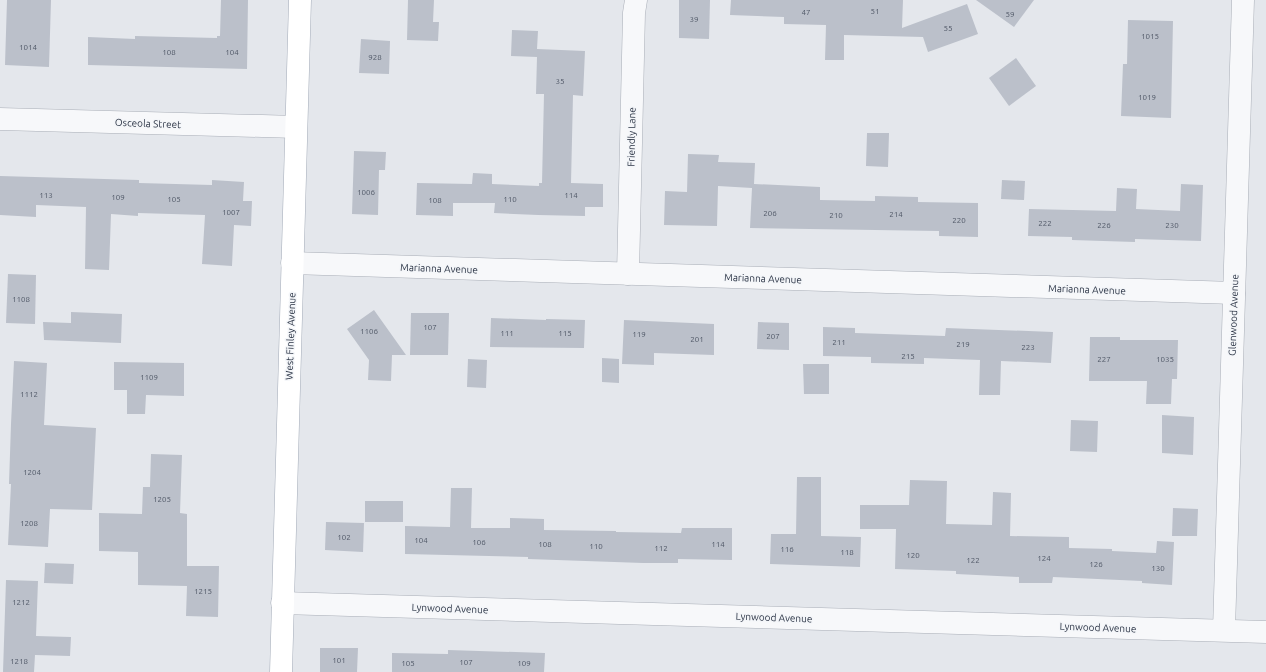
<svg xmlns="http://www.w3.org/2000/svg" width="1266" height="672" font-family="Ubuntu,sans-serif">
<rect width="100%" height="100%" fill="#e4e7ec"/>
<g fill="#bbc0ca">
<polygon points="7,0 51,0 49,67 5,65"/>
<polygon points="221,0 248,0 247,69 88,65 88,37 135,39 135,36 217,38 217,36 220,36"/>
<polygon points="408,0 434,0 433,22 439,22 438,41 407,40"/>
<polygon points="679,0 710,0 709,39 679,38"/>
<polygon points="731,0 903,0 902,28 967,4 978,34 928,52 923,37 844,35 844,60 825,60 826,25 784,24 784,17 730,15"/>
<polygon points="976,0 1034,0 1014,27"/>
<polygon points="1128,20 1173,21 1171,118 1121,116 1123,64 1127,64"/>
<polygon points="512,30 538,31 537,49 585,51 583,96 573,95 571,183 603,184 603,207 585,207 585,216 538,215 494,213 495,203 453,203 453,216 416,215 417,183 472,184 473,173 492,174 492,184 539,186 539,183 542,183 544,94 536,94 537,57 511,56"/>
<polygon points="361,39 390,41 389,74 359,73"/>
<polygon points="1016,58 1036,86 1009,106 989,78"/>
<polygon points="867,133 889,133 888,167 866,166"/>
<polygon points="354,151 386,152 385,170 379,170 378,215 352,214"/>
<polygon points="688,154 719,155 718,162 755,163 754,184 820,187 820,200 875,201 875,196 918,197 918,202 978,203 978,237 939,236 939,231 750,228 752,188 718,186 717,226 664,225 665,191 687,192"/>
<polygon points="0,176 139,180 139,183 212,185 212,180 244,182 243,201 252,201 251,226 234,225 232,266 202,264 205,215 138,213 138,216 111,214 109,270 85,269 86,207 36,205 36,217 0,215"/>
<polygon points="1002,180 1025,181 1024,200 1001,199"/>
<polygon points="1181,184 1203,185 1201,241 1135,239 1135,242 1072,240 1072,237 1028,236 1029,209 1116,211 1117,188 1137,189 1136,209 1180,211"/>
<polygon points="8,274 36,275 35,324 6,323"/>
<polygon points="374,310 406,355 392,355 391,381 368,380 369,360 347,329"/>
<polygon points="71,312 122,314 121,343 44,340 43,322 71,323"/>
<polygon points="411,313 449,313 448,355 410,355"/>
<polygon points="491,318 546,320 546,319 585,320 584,348 490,347"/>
<polygon points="624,320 714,324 714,355 654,353 654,365 622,364"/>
<polygon points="758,322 789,323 789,350 757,349"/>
<polygon points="823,327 855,328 855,333 945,336 946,328 1053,332 1051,363 1001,361 1000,395 979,395 980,360 924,358 924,364 871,363 871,357 823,356"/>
<polygon points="1090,337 1120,337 1120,340 1178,340 1177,379 1172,379 1171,404 1146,404 1147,381 1089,381"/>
<polygon points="602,358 619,359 619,383 602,382"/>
<polygon points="468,359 487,360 486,388 467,387"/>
<polygon points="14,361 47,363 44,425 96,428 92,510 50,509 48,547 8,545 11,484 9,484 11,424"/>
<polygon points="114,362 184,363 184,396 146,395 145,414 127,414 127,390 114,390"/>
<polygon points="803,364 829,364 829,394 804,394"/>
<polygon points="1162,415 1194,417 1193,455 1162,453"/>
<polygon points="1071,420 1098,421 1097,452 1070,451"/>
<polygon points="151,454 182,455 180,513 187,514 187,566 219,566 218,617 186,616 187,586 138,585 138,552 99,551 99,513 142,514 143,487 150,487"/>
<polygon points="797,477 821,477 821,536 861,537 860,567 770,564 771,534 796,534"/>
<polygon points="910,480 947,481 946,524 992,525 993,492 1011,493 1010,536 1069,537 1069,548 1112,549 1112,551 1156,553 1157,541 1174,542 1172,585 1142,583 1142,581 1053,577 1052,583 1019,583 1019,577 956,574 956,571 895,569 896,529 860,529 860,505 909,505"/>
<polygon points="451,488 472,488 471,528 510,528 510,518 544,519 544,530 616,531 616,532 681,533 682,528 732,528 732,560 678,559 678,563 643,563 528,559 528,557 405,554 405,526 450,527"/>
<rect x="365" y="501" width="38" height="21"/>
<polygon points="1173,508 1198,509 1197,536 1172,536"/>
<polygon points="326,522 364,523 363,552 325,550"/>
<polygon points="45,563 74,564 73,584 44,583"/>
<polygon points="6,580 38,581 36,636 71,637 70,656 35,655 34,672 3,672"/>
<polygon points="320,648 358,648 357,672 320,672"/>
<polygon points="448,650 545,653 544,672 392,672 392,653 448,654"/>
</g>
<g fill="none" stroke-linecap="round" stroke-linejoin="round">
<g stroke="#a9aeb7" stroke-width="23">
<g id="minor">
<polyline points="0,119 296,127"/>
<polyline points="292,263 1234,293"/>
<polyline points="628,274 634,13 636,0"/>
<polyline points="282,603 1266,632"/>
<polyline points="1224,630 1243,0"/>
</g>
</g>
<g stroke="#a3abb8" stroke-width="23">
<polyline id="major" points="281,672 300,0"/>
</g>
<use href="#minor" stroke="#f7f8fa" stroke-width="22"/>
<use href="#major" stroke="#fff" stroke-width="22"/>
</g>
<g text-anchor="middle" stroke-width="3" stroke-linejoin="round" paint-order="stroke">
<g font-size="8" fill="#4f5766">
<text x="875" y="14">51</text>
<text x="806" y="15">47</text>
<text x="1010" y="17">59</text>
<text x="694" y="22">39</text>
<text x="948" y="31">55</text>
<text x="1150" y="39">1015</text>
<text x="28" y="50">1014</text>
<text x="169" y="55">108</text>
<text x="232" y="55">104</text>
<text x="375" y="60">928</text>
<text x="560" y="84">35</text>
<text x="1147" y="100">1019</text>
<text x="366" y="195">1006</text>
<text x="46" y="198">113</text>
<text x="571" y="198">114</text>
<text x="118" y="200">109</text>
<text x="174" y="202">105</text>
<text x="510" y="202">110</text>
<text x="435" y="203">108</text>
<text x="231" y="215">1007</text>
<text x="770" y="216">206</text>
<text x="896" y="217">214</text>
<text x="836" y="218">210</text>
<text x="959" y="223">220</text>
<text x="1045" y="226">222</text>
<text x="1104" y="228">226</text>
<text x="1172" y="228">230</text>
<text x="21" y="302">1108</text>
<text x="430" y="330">107</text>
<text x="369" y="334">1106</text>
<text x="507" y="336">111</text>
<text x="565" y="336">115</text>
<text x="639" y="337">119</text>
<text x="773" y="339">207</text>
<text x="697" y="342">201</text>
<text x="839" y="345">211</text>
<text x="963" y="347">219</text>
<text x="1028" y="350">223</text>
<text x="908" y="359">215</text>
<text x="1104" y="362">227</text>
<text x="1165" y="362">1035</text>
<text x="149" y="380">1109</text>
<text x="29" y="397">1112</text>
<text x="32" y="475">1204</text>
<text x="162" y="502">1205</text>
<text x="29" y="526">1208</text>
<text x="344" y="540">102</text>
<text x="421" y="543">104</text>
<text x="479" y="545">106</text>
<text x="545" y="547">108</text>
<text x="718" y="547">114</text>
<text x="596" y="549">110</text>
<text x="661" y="551">112</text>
<text x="787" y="552">116</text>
<text x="847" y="555">118</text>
<text x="913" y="558">120</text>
<text x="1044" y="561">124</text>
<text x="973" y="563">122</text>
<text x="1096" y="567">126</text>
<text x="1158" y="571">130</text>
<text x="203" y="594">1215</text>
<text x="21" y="605">1212</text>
<text x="339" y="663">101</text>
<text x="19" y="664">1218</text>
<text x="466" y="665">107</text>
<text x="408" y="666">105</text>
<text x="524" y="666">109</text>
</g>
<g font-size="10" fill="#2b3445" stroke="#f4f6f9">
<text transform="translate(148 123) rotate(2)" y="4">Osceola Street</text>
<text transform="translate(631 137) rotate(-89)" y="4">Friendly Lane</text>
<text transform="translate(439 268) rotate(2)" y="4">Marianna Avenue</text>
<text transform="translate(763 278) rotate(2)" y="4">Marianna Avenue</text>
<text transform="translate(1087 289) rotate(2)" y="4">Marianna Avenue</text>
<text transform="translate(1233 315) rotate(-88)" y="4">Glenwood Avenue</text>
<text transform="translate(290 336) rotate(-88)" y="4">West Finley Avenue</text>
<text transform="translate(450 608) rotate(2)" y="4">Lynwood Avenue</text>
<text transform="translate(774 617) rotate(2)" y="4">Lynwood Avenue</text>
<text transform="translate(1098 627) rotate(2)" y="4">Lynwood Avenue</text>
</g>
</g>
</svg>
